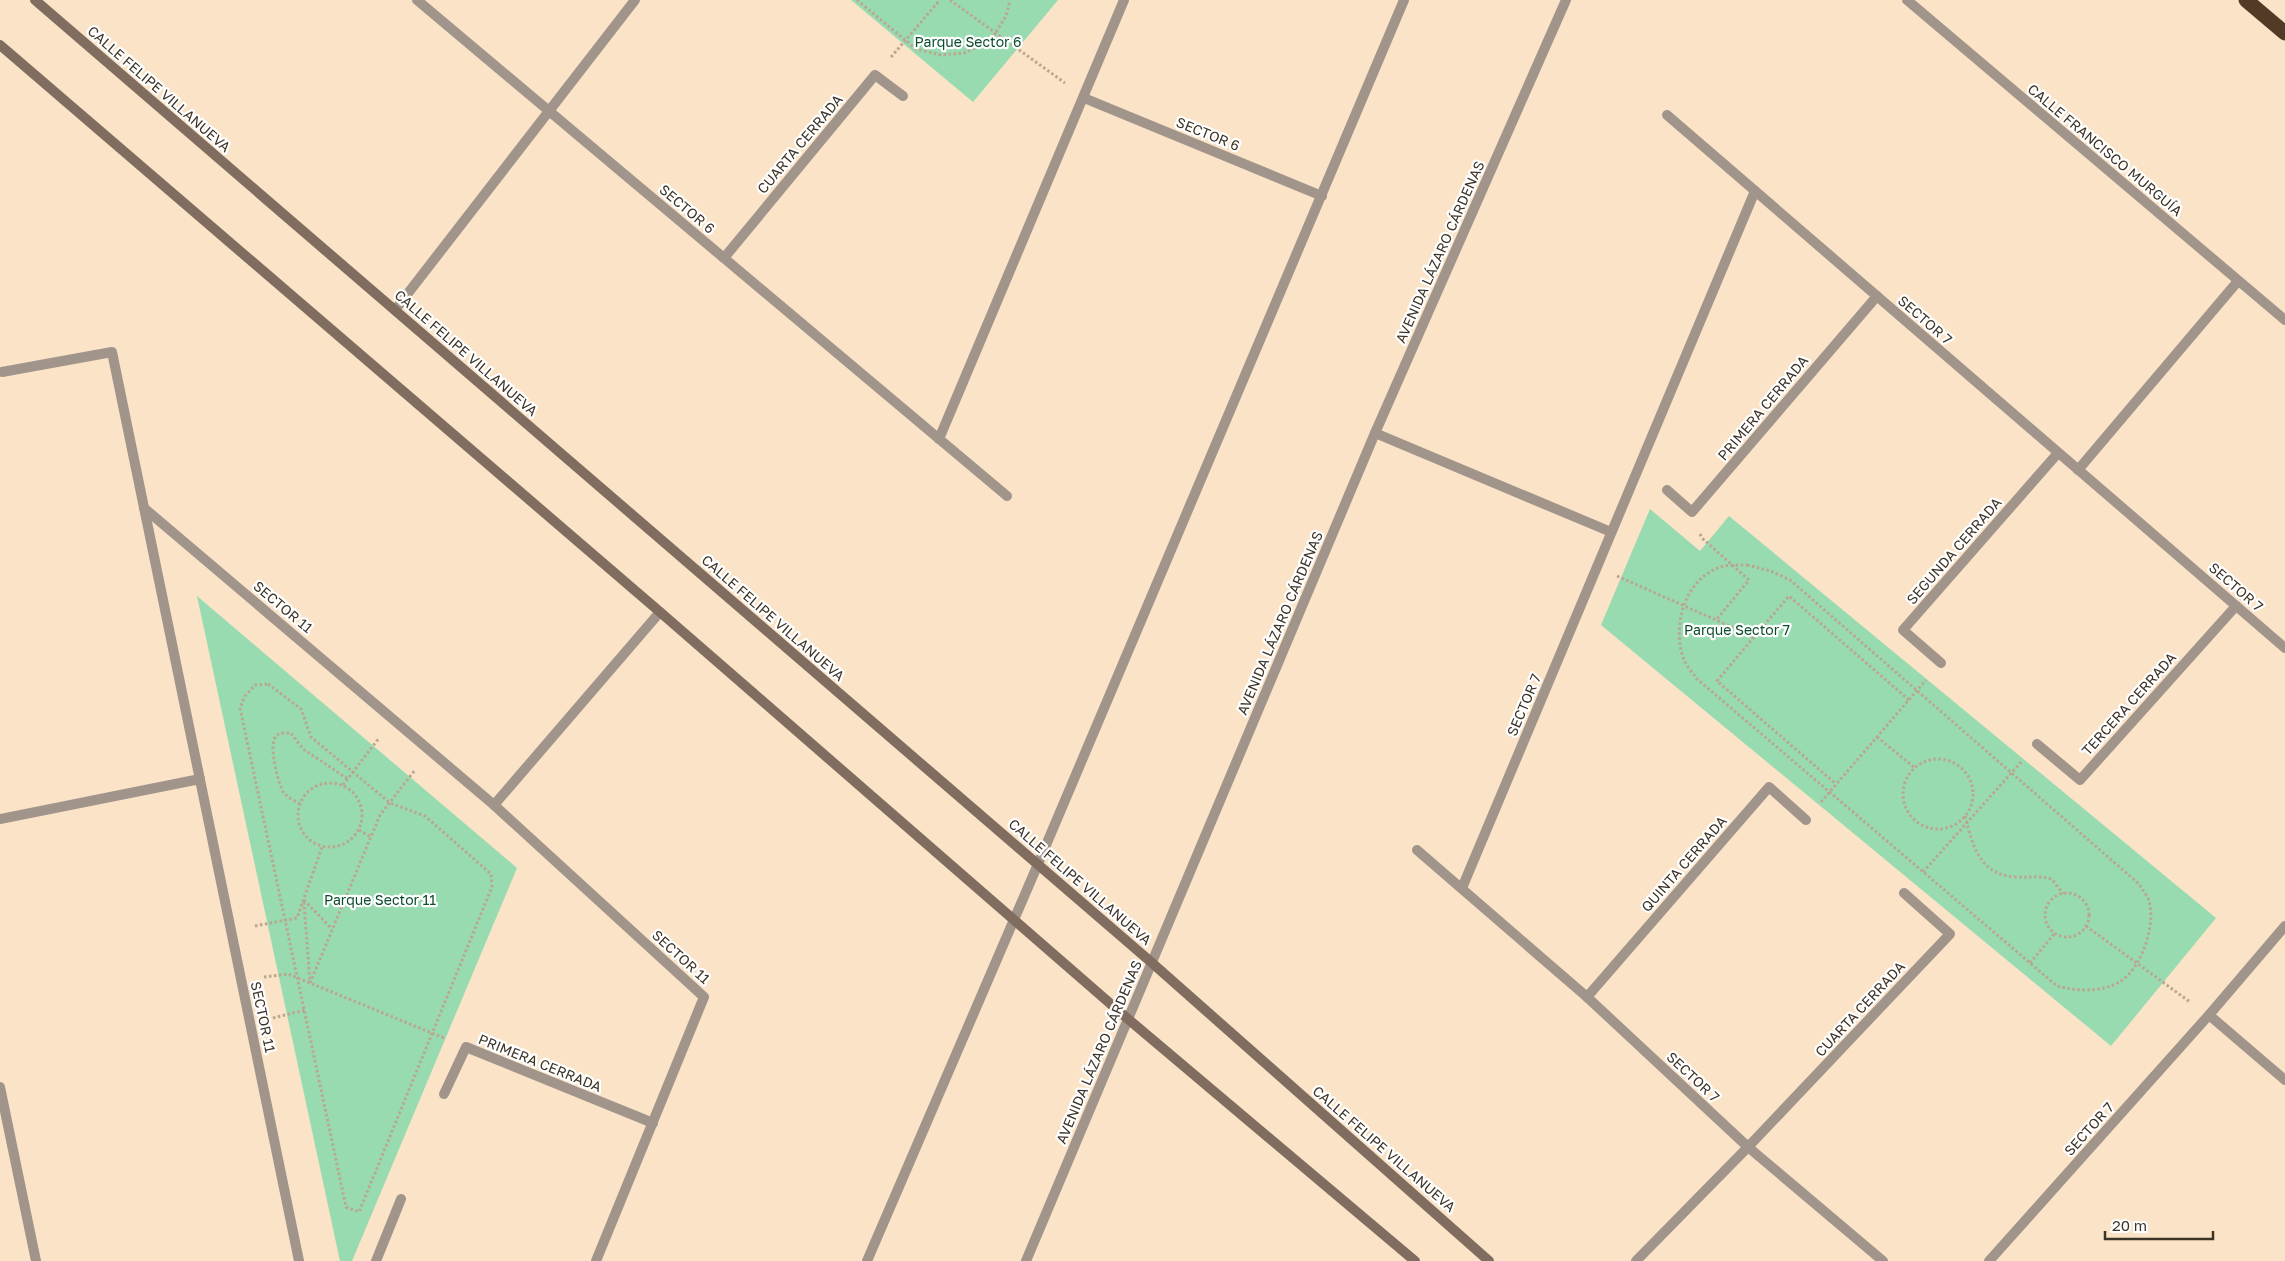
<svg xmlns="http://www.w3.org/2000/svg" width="2285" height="1261" font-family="'Golos Text',sans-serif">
<rect width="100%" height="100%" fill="#fae3c6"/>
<g fill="#98dbb0">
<polygon points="851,0 1058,0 973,102"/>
<polygon points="1650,509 1700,551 1729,516 2216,918 2111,1046 1601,625"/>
<polygon points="197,596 517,868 352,1261 340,1261"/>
</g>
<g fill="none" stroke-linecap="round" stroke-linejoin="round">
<g stroke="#b9a790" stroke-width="3" stroke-dasharray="2.5 2.5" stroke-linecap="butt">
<polyline points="857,0 916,49 941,55 964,53 991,40 1006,16 1010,0"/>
<polyline points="950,0 1065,83"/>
<polyline points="891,57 940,0"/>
<polyline points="1700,534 1702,538 1749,580 1716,620"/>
<path d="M1747,565l24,6 19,9 349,304c3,5 8,11 10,17 7,24 -7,66 -28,80 -20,12 -43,10 -64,5l-360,-307c-4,-6 -10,-12 -13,-19 -13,-34 1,-84 40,-94 7,-1 16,-1 23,-1z"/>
<polyline points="1617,576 1754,637 1717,681 1836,784"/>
<polyline points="1754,637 1789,596 1909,700"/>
<polygon points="268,684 301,709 311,737 390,803 425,816 491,874 492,887 359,1212 346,1207 240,708 245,696 255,685"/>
<polyline points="1877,737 1915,768"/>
<circle cx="1938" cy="794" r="35"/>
<circle cx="330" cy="815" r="32"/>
<polyline points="343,785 379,738"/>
<polyline points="1821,802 1926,680"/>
<path d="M300,804c-5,-3 -12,-6 -16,-11 -6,-9 -16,-48 -8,-57 4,-4 10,-3 15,-3l12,16 45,30"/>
<path d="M1965,816c8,30 14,59 51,61 14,1 22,-2 36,2l11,15"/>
<polyline points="359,830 371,837"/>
<polyline points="1923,872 2022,761"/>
<circle cx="2067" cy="915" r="22"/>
<polyline points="304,900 332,929"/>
<polyline points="304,902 310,983"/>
<polyline points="255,926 297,918 322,847"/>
<polyline points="2086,926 2190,1002"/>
<polyline points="2030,963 2055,933"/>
<polyline points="264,977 288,974 444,1038"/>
<polyline points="310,983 380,815 415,770"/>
<polyline points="273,1018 305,1010"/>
</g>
<g stroke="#a1958b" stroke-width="10">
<polyline points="417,0 1007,496"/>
<polyline points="1907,0 2285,320"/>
<polyline points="1084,98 1322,196"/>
<polyline points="1667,115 2285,648"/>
<polyline points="724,258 875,75 903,96"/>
<polyline points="395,310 635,0"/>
<polyline points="2,372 112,352 299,1261"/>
<polyline points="1375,433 1611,532"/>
<polyline points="939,439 1124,0"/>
<polyline points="2078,470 2238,281"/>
<polyline points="1667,490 1692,512 1877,296"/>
<polyline points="144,508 494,805 704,997 596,1261"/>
<polyline points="1941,663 1903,630 2058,453"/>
<polyline points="2037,744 2080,780 2236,606"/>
<polyline points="494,805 660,612"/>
<polyline points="0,819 200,779"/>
<polyline points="1417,850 1587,997 1748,1147 1883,1261"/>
<polyline points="1462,888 1755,191"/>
<polyline points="1587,997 1769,787 1806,820"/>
<polyline points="2209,1015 2285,1080"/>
<polyline points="444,1094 466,1047 653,1123"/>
<polyline points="376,1261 401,1199"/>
<polyline points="867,1261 1038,864 1404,0"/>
<polyline points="1026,1261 1375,433 1566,0"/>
<polyline points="1636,1261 1748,1147 1950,934 1904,893"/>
<polyline points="1989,1261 2209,1015 2285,926"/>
</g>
<polyline stroke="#a1958b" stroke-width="10" points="0,1087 36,1261"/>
<g stroke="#806d60" stroke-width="10">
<polyline points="35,0 1151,962 1489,1261"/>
<polyline points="0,45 660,612 1128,1019 1415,1261"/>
</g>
<polyline stroke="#523a27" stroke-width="15" points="2246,0 2285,33"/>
</g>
<g text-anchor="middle" stroke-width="4.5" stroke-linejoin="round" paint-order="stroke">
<g font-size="14" fill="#0c4d2c" stroke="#fff">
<text x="968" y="47">Parque Sector 6</text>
<text x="1737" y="635">Parque Sector 7</text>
<text x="380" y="905">Parque Sector 11</text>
</g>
<g font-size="14" fill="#3d3428" stroke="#fff">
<text transform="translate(159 89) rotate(41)" y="5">CALLE FELIPE VILLANUEVA</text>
<text transform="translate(1208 134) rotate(22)" y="5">SECTOR 6</text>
<text transform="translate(800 144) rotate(-50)" y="5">CUARTA CERRADA</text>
<text transform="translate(2105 150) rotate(40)" y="5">CALLE FRANCISCO MURGUÍA</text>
<text transform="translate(687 209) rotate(40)" y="5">SECTOR 6</text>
<text transform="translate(1440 252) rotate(-66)" y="5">AVENIDA LÁZARO CÁRDENAS</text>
<text transform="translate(1925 320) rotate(41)" y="5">SECTOR 7</text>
<text transform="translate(466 353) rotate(41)" y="5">CALLE FELIPE VILLANUEVA</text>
<text transform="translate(1763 408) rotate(-50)" y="5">PRIMERA CERRADA</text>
<text transform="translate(1954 551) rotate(-49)" y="5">SEGUNDA CERRADA</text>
<text transform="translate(2236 587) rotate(41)" y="5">SECTOR 7</text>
<text transform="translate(283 607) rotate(40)" y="5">SECTOR 11</text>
<text transform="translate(773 618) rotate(41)" y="5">CALLE FELIPE VILLANUEVA</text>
<text transform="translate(1280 623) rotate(-67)" y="5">AVENIDA LÁZARO CÁRDENAS</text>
<text transform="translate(2129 704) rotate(-48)" y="5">TERCERA CERRADA</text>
<text transform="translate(1524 705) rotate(-67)" y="5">SECTOR 7</text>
<text transform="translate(1684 864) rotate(-49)" y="5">QUINTA CERRADA</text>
<text transform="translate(1080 882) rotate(41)" y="5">CALLE FELIPE VILLANUEVA</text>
<text transform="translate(681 957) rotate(42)" y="5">SECTOR 11</text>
<text transform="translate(1860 1009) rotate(-47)" y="5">CUARTA CERRADA</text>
<text transform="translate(263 1017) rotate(78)" y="5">SECTOR 11</text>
<text transform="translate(1099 1052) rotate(-67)" y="5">AVENIDA LÁZARO CÁRDENAS</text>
<text transform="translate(540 1063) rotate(22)" y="5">PRIMERA CERRADA</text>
<text transform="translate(1693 1077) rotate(43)" y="5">SECTOR 7</text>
<text transform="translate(2089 1129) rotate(-48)" y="5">SECTOR 7</text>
<text transform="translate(1384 1149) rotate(41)" y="5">CALLE FELIPE VILLANUEVA</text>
</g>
</g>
<path d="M2105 1231v8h108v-8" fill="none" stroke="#3d3428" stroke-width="2.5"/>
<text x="2112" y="1231" font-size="15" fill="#3d3428" stroke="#ffffff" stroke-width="4" paint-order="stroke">20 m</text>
</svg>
